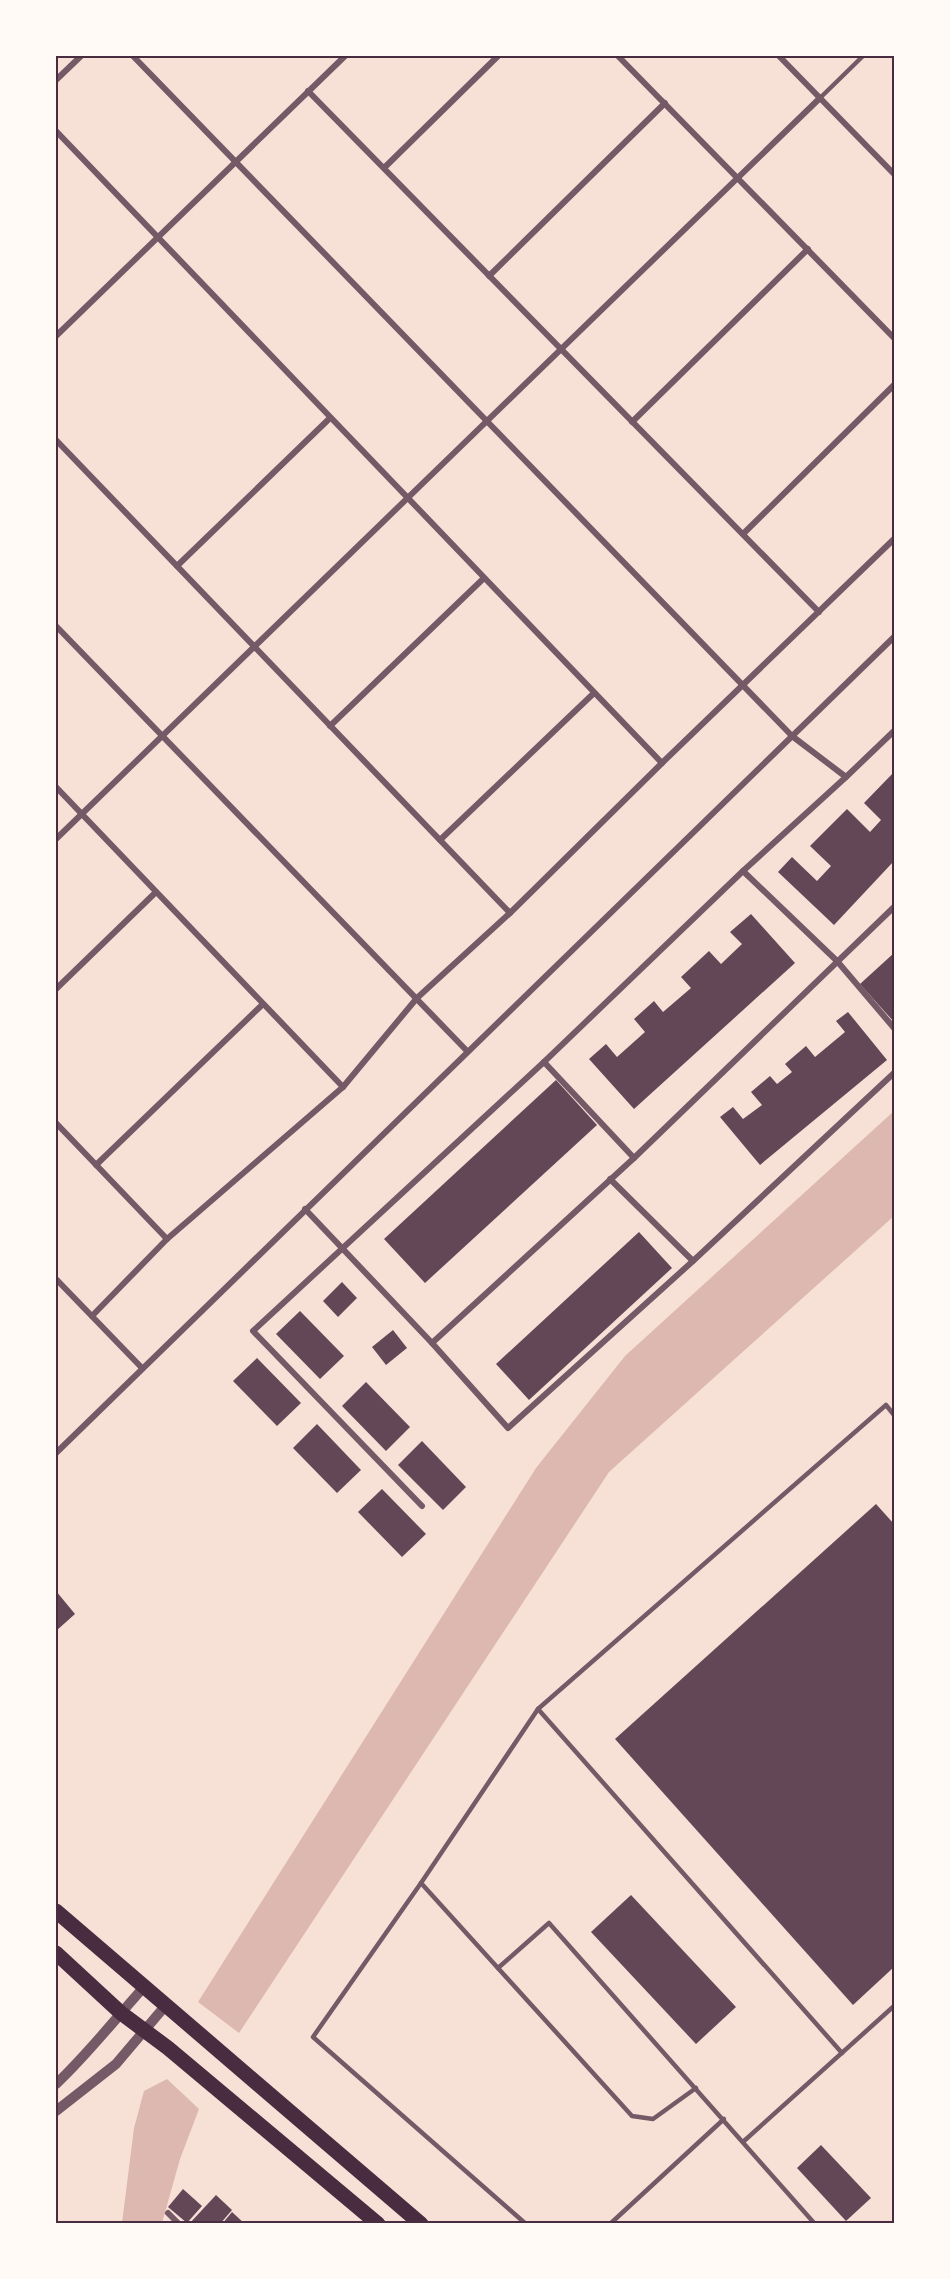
<svg xmlns="http://www.w3.org/2000/svg" width="950" height="2279" font-family="Quicksand,sans-serif">
<rect width="100%" height="100%" fill="#f7e1d7"/>
<g fill="#dcb8b0">
<polygon points="894,1111 894,1216 609,1472 239,2033 198,2002 536,1468 625,1356"/>
<polygon points="167,2079 199,2109 180,2159 162,2223 122,2223 134,2128 144,2091"/>
</g>
<g fill="#644757">
<polygon points="894,772 894,861 834,925 778,872 792,857 817,881 831,866 810,846 847,809 870,832 881,820 864,803"/>
<polygon points="751,914 795,963 634,1109 589,1059 606,1044 617,1057 645,1032 634,1019 654,1001 663,1012 691,988 681,977 709,951 721,964 742,944 730,932"/>
<polygon points="894,953 894,1022 860,984"/>
<polygon points="848,1012 887,1060 760,1165 720,1117 733,1107 743,1119 762,1105 751,1092 770,1076 777,1084 792,1072 785,1064 806,1046 815,1057 845,1032 836,1021"/>
<polygon points="556,1080 597,1125 425,1283 384,1239"/>
<polygon points="639,1232 672,1268 529,1400 496,1364"/>
<polygon points="342,1282 357,1298 338,1317 323,1301"/>
<polygon points="300,1311 344,1356 320,1379 276,1334"/>
<polygon points="393,1330 407,1348 386,1365 372,1347"/>
<polygon points="257,1358 301,1403 277,1426 233,1381"/>
<polygon points="366,1382 410,1427 386,1451 342,1406"/>
<polygon points="317,1424 361,1470 337,1493 293,1448"/>
<polygon points="422,1441 466,1487 443,1510 398,1465"/>
<polygon points="382,1489 426,1534 402,1557 358,1512"/>
<polygon points="876,1504 894,1524 894,1967 853,2005 615,1739"/>
<polygon points="56,1591 75,1614 56,1631"/>
<polygon points="631,1895 736,2007 696,2044 591,1932"/>
<polygon points="821,2145 871,2198 846,2221 797,2168"/>
<polygon points="183,2189 202,2206 187,2223 168,2207"/>
<polygon points="216,2195 232,2210 220,2224 189,2224"/>
<polygon points="232,2212 245,2224 222,2224"/>
</g>
<g fill="none" stroke-linecap="round" stroke-linejoin="round">
<g stroke="#755966" stroke-width="4.5">
<polyline points="820,98 863,56"/>
<polyline points="538,1709 842,2053"/>
<polyline points="421,1883 632,2116 653,2119 696,2088"/>
<polyline points="498,1968 549,1923 815,2224"/>
<polyline points="744,2141 894,2006"/>
<polyline points="526,2224 313,2037 421,1883 538,1709 886,1405 894,1415"/>
<polyline points="610,2224 724,2119"/>
</g>
<g stroke="#755966" stroke-width="6">
<polyline points="133,56 792,736 846,777 743,871 837,961 894,1028"/>
<polyline points="618,56 894,338"/>
<polyline points="779,56 894,174"/>
<polyline points="56,80 81,56"/>
<polyline points="308,91 819,612"/>
<polyline points="56,131 662,763"/>
<polyline points="384,168 498,56"/>
<polyline points="489,276 665,103"/>
<polyline points="56,336 345,56"/>
<polyline points="632,422 808,249"/>
<polyline points="56,440 510,913"/>
<polyline points="743,534 894,385"/>
<polyline points="177,566 330,418"/>
<polyline points="56,626 467,1051"/>
<polyline points="330,726 484,578"/>
<polyline points="846,777 894,731"/>
<polyline points="56,787 343,1087"/>
<polyline points="56,839 820,98"/>
<polyline points="440,840 594,693"/>
<polyline points="56,989 156,892"/>
<polyline points="544,1062 634,1158"/>
<polyline points="56,1123 167,1239"/>
<polyline points="96,1165 263,1004"/>
<polyline points="610,1179 693,1261"/>
<polyline points="305,1209 432,1343 508,1428 693,1261 894,1073"/>
<polyline points="56,1279 142,1368"/>
<polyline points="92,1316 167,1239 343,1087 417,998 510,913 662,763 894,539"/>
<polyline points="432,1343 634,1158 894,907"/>
<polyline points="56,1453 894,637"/>
<polyline points="422,1506 253,1331 544,1062 743,871"/>
<polyline points="168,2213 179,2224"/>
</g>
<g stroke="#755966" stroke-width="10">
<path d="M56,2084c32,-30 59,-65 88,-97"/>
<polyline points="56,2111 116,2064 166,2005"/>
</g>
<g stroke="#4a2c40" stroke-width="15">
<polyline points="56,1911 421,2224"/>
<polyline points="56,1953 121,2013 168,2048 378,2224"/>
</g>
</g>
<rect width="950" height="2279" fill="none" stroke="#fffaf5" stroke-width="114"/>
<rect x="57" y="57" width="836" height="2165" fill="none" stroke="#4a2c40" stroke-width="2"/>
</svg>
